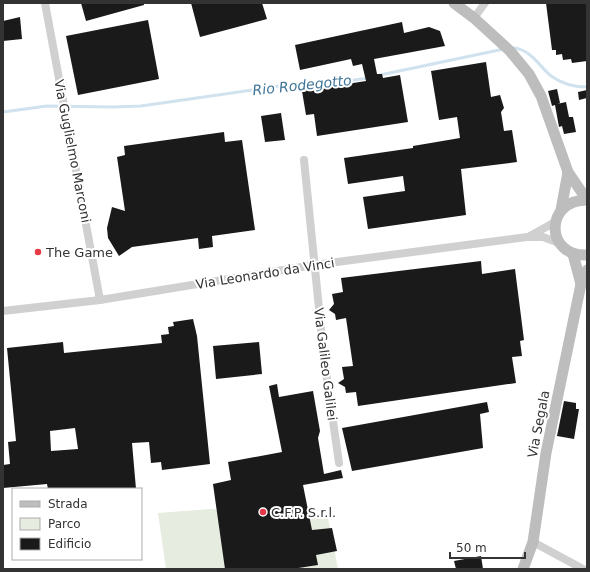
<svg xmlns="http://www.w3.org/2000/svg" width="590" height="572" font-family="'DejaVu Sans',sans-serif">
<rect width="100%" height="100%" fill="#fff"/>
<polygon fill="#e6ecdf" points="211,509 328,518 338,569 166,569 158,513"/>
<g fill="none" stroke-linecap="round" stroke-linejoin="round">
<g stroke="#cfe2ee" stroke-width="3">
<path d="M511,48c18,-1 28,18 40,28 11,8 23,11 36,11"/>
<polyline points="380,75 504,49"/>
<polyline points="3,112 47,106 113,107 141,106 280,86 311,86 369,78"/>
</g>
</g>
<g fill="#1a1a1a" fill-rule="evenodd">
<polygon points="81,3 144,3 144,5 86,21"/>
<polygon points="191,3 262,3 267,19 200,37"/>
<polygon points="546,3 587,3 587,61 572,63 571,59 563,60 562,54 556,55 556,50 552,50"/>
<polygon points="20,17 22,39 3,41 3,21"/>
<polygon points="148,20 159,79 78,95 66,36"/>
<polygon points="402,22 404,33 429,27 440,31 445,46 374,59 377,74 382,74 383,78 400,75 408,122 317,136 314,114 306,115 302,91 366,81 362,64 353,66 351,59 300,70 295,45"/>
<polygon points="486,62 491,97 500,95 504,108 501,112 504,131 512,130 517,162 461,169 466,215 368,229 363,197 405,191 403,176 348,184 344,158 413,148 413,146 460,138 457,117 439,120 431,71"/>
<polygon points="557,89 560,103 557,104 566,102 569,117 573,117 576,132 564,134 562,126 559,127 555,105 552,106 548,91"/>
<polygon points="587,90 587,98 579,100 578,92"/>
<polygon points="281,113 285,140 265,142 261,116"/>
<polygon points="224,132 225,142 242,140 255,230 212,236 213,247 199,249 198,238 132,247 119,256 108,238 107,228 112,207 125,211 117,157 125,155 124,146"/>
<polygon points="481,261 482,274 515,269 524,340 520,341 522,356 512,357 516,383 358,406 356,392 346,393 345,387 338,383 344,379 342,367 353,366 346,318 336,320 335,314 329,310 334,304 332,294 343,292 341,278"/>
<path d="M193,319l4,17 13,128 -48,6 -1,-8 -10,1 -2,-21 -17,1 4,46h-88l-1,-5 -44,4v-23l7,-1 -2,-22 8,-1 -9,-93 56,-6 1,11 98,-10 -1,-8 8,-1 -1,-7 6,-1 -1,-4zM75,428l3,21 -27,2 -1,-20z"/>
<polygon points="259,342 262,374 216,379 213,346"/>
<polygon points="277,384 279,397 313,391 320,431 318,438 324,474 341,470 343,478 303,485 312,530 332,528 337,551 316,555 318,565 292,569 225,569 213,484 231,480 228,462 282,452 269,386"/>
<polygon points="564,401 576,403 576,409 579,409 574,439 557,436"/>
<polygon points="487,402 489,412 480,414 483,448 352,471 342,428"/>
<polygon points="481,556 483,569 456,569 454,561"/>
</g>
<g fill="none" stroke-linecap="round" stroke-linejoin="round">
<g stroke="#d0d0d0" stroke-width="8">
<polyline points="45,3 100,300"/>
<polyline points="474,18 485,3"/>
<polyline points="304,160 324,358 339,463"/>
<polyline points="530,236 555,222"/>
<polyline points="3,311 100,300 314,265 527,237 543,237 559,243"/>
<polyline points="533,542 583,569"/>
</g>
<g stroke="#bdbdbd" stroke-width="11">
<polyline points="454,3 474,18 510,51 529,74 541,96 568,172 587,200"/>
<path d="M587,200c-43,0 -42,57 0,55"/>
<polyline points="561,210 568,172"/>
<polyline points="573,254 581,284"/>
<polyline points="523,569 533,542 546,453 581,284 587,270"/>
</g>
</g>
<g fill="#e63946" stroke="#fff" stroke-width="1.5">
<circle cx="38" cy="252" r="4"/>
<circle cx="263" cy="512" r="4"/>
</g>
<g text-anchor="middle" stroke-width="4" stroke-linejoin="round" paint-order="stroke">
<g font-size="13" fill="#333" stroke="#fff">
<text transform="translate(73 151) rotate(79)" y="5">Via Guglielmo Marconi</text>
<text transform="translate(265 273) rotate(-9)" y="5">Via Leonardo da Vinci</text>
<text transform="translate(326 364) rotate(83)" y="5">Via Galileo Galilei</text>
<text transform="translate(538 424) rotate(-79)" y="5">Via Segala</text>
</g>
<g font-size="13" fill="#333" stroke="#fff" text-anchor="start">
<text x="46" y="257">The Game</text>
<text x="271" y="517">C.F.P. S.r.l.</text>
</g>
<g font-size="14" font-style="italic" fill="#3f7597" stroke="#fff">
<text transform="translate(302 85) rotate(-6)" y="5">Rio Rodegotto</text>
</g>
</g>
<rect width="590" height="572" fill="none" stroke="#333333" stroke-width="8"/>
<rect x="12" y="488" width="130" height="72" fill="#ffffff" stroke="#adadad"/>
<rect x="20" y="501" width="20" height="6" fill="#bdbdbd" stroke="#adadad"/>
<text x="48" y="508" font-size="12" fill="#333333">Strada</text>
<rect x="20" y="518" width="20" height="12" fill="#e6ecdf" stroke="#adadad"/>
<text x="48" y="528" font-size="12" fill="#333333">Parco</text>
<rect x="20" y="538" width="20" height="12" fill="#1a1a1a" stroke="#adadad"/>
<text x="48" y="548" font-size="12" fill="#333333">Edificio</text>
<path d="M450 552v6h75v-6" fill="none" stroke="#333333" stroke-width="2"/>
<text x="456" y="552" font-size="12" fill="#333333" stroke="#ffffff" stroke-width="3" paint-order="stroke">50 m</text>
</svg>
